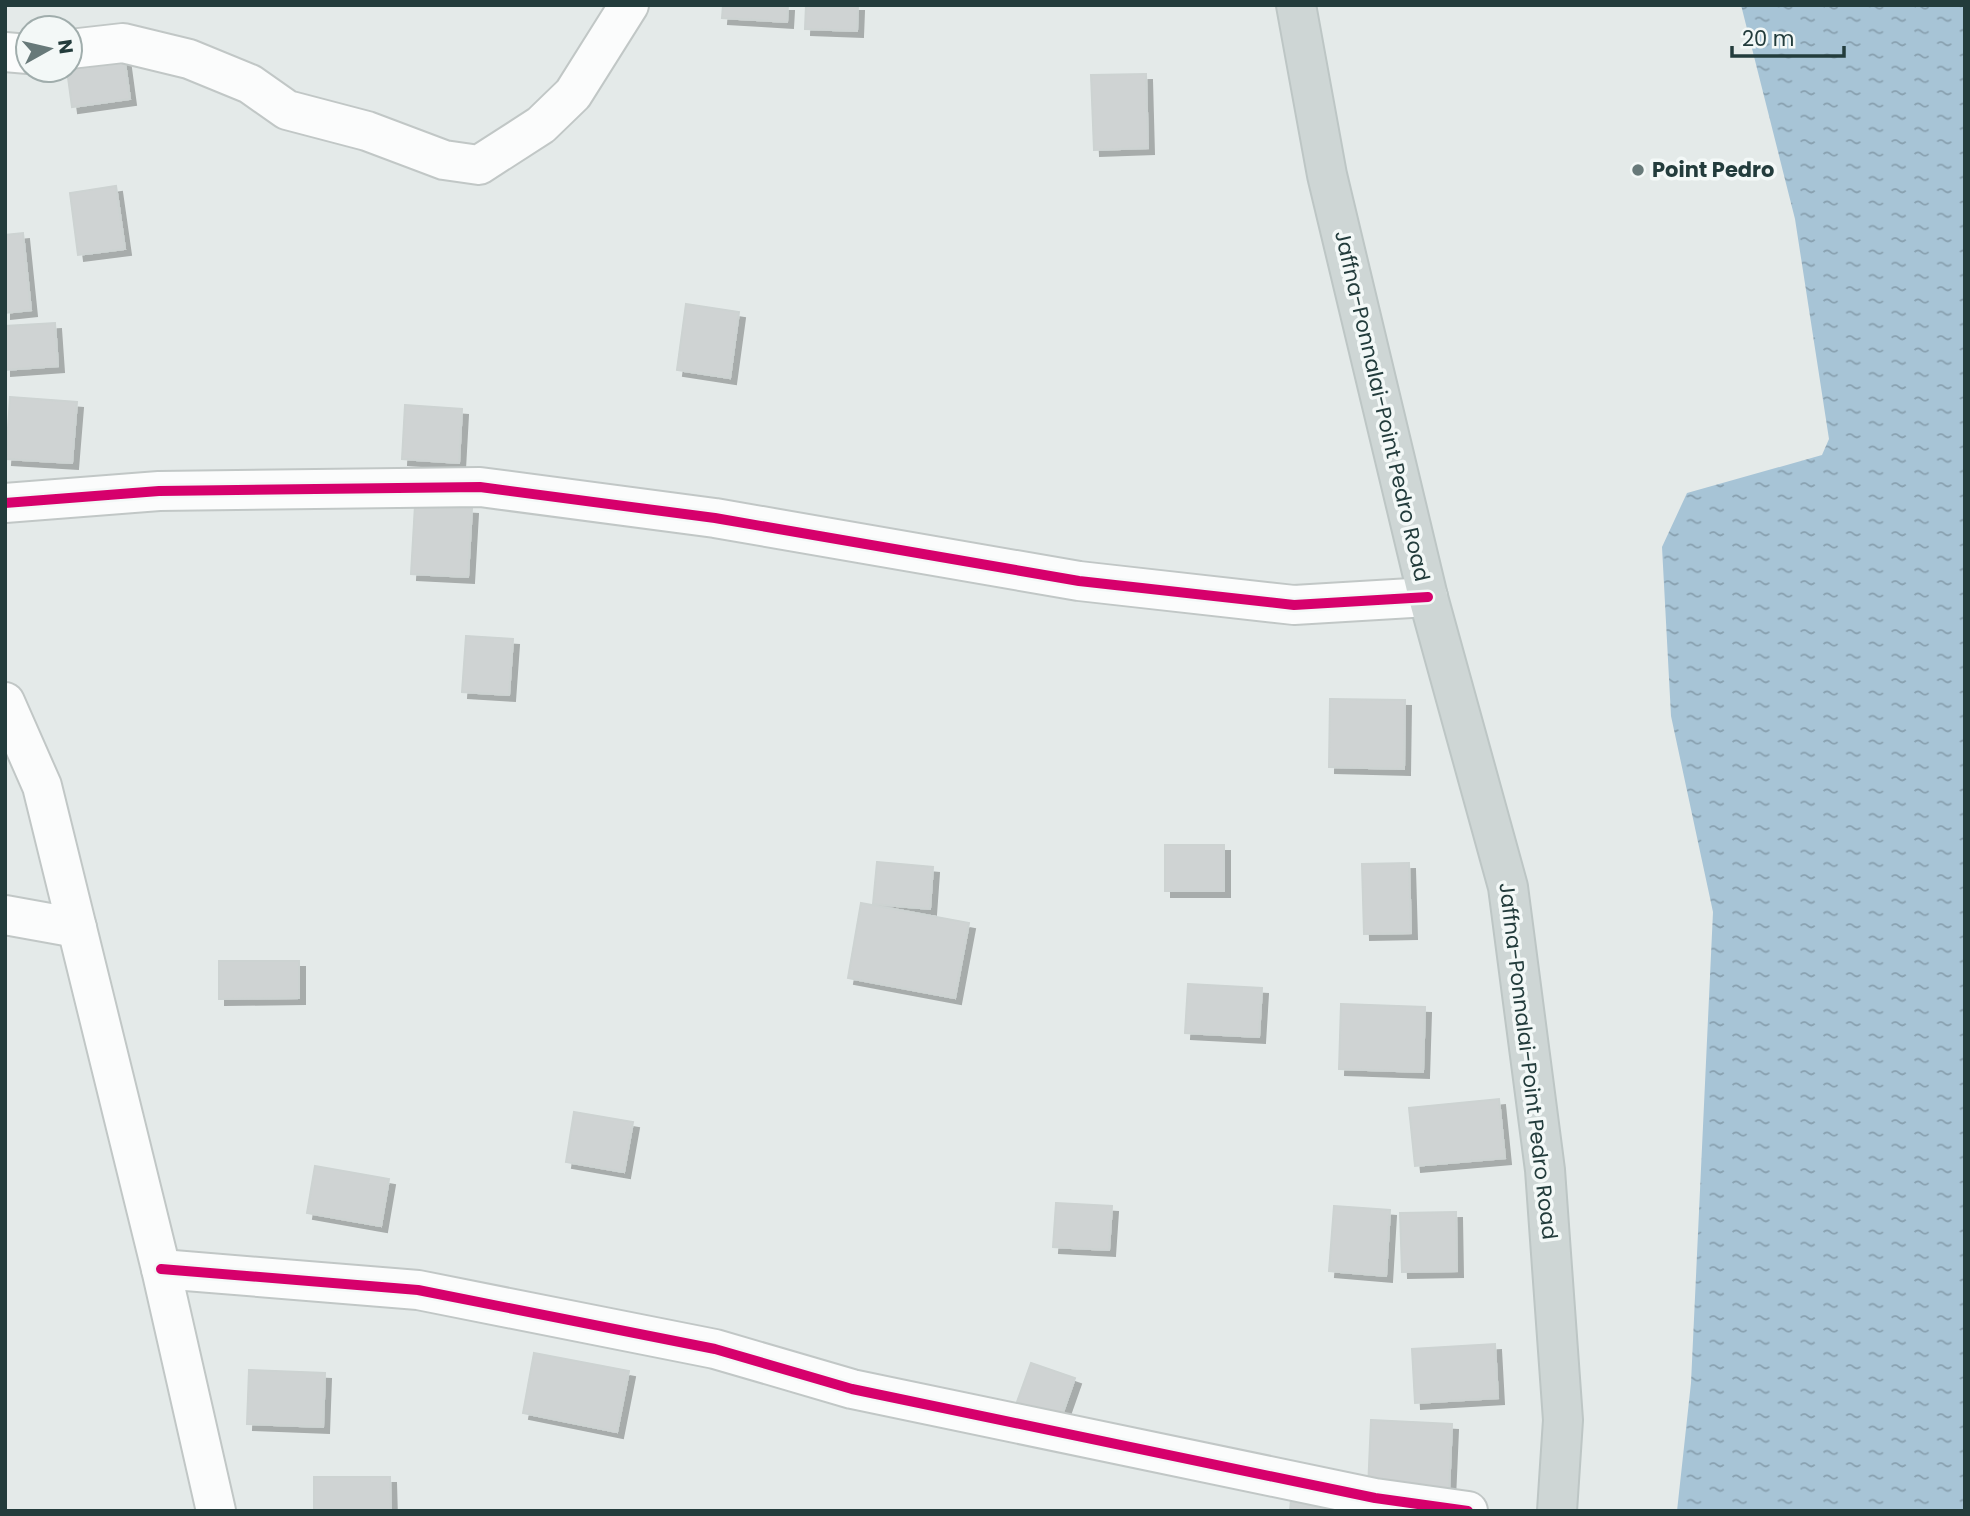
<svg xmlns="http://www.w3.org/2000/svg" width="1970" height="1516" font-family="Poppins,sans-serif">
<defs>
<pattern id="water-ripples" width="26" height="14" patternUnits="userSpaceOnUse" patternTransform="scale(1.75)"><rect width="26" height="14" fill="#a7c4d6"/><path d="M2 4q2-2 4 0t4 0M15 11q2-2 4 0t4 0" fill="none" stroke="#88a0af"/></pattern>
<filter id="shadow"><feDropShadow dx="6" dy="6" stdDeviation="0" flood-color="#0004"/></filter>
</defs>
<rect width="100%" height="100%" fill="#e4eae9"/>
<polygon fill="url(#water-ripples)" points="1741,5 1965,5 1965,1511 1677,1511 1691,1383 1713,912 1671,716 1662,547 1687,493 1822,455 1829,439 1795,219"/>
<g fill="#cfd3d3" stroke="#cdd3d2" stroke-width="2" filter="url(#shadow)">
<polygon points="723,5 788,5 787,22 722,18"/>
<polygon points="806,5 858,5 857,31 805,29"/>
<polygon points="124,55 130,99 72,107 67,70 70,70 70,62"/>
<polygon points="1146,74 1148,148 1094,150 1091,75"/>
<polygon points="116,186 125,249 78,255 70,193"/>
<polygon points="23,233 31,310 5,313 5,235"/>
<polygon points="686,304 739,312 730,378 677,370"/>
<polygon points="55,323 58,366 5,370 5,326"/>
<polygon points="10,397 77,402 72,463 6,459"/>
<polygon points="405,405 462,409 459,463 402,459"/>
<polygon points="415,505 472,508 468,577 411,574"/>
<polygon points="466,636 513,639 509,695 462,692"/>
<polygon points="1330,699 1405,700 1404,769 1329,767"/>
<rect x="1165" y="845" width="59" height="46"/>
<polygon points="877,862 933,867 930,909 873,904"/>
<polygon points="1409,863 1411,933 1364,934 1362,864"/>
<polygon points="861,903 969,923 955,998 848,978"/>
<polygon points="219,961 299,961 299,998 219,999"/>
<polygon points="1188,984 1262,988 1259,1037 1185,1033"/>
<polygon points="1341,1004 1425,1007 1423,1072 1339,1069"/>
<polygon points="1499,1099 1505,1158 1415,1166 1409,1108"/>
<polygon points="574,1112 633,1122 624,1172 566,1162"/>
<polygon points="315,1166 389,1179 381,1226 307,1213"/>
<polygon points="1056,1203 1112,1206 1109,1250 1053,1247"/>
<polygon points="1334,1206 1390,1210 1386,1276 1329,1271"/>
<polygon points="1456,1212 1457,1271 1402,1272 1400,1213"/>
<polygon points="1495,1344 1498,1398 1415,1403 1412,1349"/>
<polygon points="534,1353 629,1371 617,1432 523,1413"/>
<polygon points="1031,1363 1075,1378 1061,1418 1017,1402"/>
<polygon points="249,1370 325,1373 323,1427 247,1424"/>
<polygon points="1371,1420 1452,1424 1449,1493 1368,1489"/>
<polygon points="314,1477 390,1477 391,1511 314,1511"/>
<polygon points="1291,1500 1374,1511 1290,1511"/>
</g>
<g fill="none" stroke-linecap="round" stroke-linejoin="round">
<g stroke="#c1c7c6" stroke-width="42">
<g id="minor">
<polyline points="70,49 123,43 189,59 250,84 287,110 367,131 444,160 479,165 541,125 573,94 629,5"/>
<polyline points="5,52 28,54"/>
<polyline points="5,503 159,491 480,487 715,518 1079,581 1294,605 1428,597"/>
<polyline points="5,702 42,786 161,1269 216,1511"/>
<polyline points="5,915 77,928"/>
<polyline points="161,1269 418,1290 715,1349 852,1389 1375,1498 1468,1511"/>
</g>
</g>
<g stroke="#bdc6c5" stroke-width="42">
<polyline id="major" points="1296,5 1327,175 1428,597 1508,887 1545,1170 1563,1420 1557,1511"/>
</g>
<use href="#minor" stroke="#fbfcfc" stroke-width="38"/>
<use href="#major" stroke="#ced6d5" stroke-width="38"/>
<g stroke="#f3f8f7" stroke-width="15">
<g id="cycleway">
<polyline points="5,503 159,491 480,487 715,518 1079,581 1294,605 1428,597"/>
<polyline points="161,1269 418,1290 715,1349 852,1389 1375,1498 1468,1511"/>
</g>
</g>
<use href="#cycleway" stroke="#d6006c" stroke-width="10"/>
</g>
<circle fill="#677979" stroke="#f3f8f7" stroke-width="2.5" cx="1638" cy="170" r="7"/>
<g text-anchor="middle" stroke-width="7" stroke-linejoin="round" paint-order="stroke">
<g font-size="21" font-weight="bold" fill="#233c3c" stroke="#f3f8f7" text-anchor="start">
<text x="1652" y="177">Point Pedro</text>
</g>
<g font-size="21" fill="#233c3c" stroke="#f3f8f7">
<text transform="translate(1382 406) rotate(77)" y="7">Jaffna-Ponnalai-Point Pedro Road</text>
<text transform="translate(1528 1061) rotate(83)" y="7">Jaffna-Ponnalai-Point Pedro Road</text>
</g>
</g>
<rect width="1970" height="1516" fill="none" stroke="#233c3c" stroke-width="14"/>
<g transform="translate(49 49) rotate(82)"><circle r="33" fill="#f3f8f7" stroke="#a0adac" stroke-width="2"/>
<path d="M0-5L12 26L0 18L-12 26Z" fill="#677979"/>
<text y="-10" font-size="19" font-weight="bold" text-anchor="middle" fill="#233c3c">N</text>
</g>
<path d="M1732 46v10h112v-10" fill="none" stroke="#233c3c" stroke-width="3.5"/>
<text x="1742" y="46" font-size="21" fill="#233c3c" stroke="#f3f8f7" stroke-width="5" paint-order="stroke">20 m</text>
</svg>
